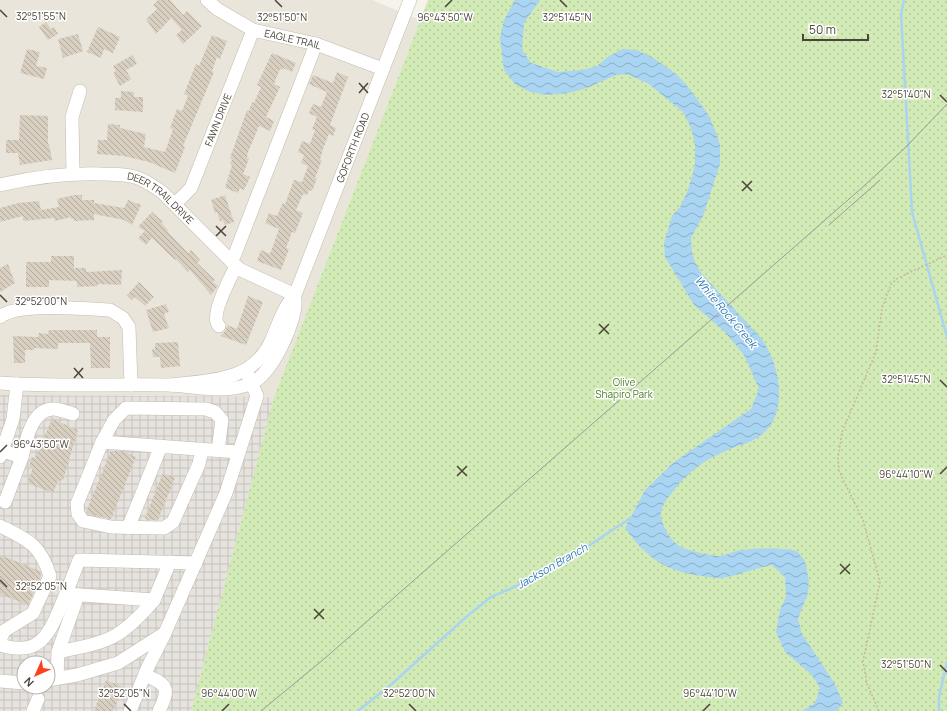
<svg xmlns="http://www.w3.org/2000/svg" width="947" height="711" font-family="Manrope,sans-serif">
<defs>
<pattern id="industrial-grid" width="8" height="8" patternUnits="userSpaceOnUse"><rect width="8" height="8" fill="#e6e2dd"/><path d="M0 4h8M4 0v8" fill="none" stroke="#c7c3be"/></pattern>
<pattern id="park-dots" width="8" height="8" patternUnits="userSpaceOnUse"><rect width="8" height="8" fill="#d2eab5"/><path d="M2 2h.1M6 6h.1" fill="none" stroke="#b6ca9c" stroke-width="1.8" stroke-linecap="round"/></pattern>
<pattern id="water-waves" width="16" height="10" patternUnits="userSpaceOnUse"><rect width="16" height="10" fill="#a9d4f2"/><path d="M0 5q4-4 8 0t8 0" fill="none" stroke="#8caec5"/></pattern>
<pattern id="building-back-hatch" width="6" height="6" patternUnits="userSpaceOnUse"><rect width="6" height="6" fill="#d8cfc1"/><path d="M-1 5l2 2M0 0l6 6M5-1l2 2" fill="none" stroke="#b1aa9e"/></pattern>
</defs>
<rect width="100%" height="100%" fill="#f6f3ec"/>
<polygon fill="#eae5da" points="0,0 372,0 420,20 274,397 0,395"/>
<path fill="url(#industrial-grid)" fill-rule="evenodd" d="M0,395l274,2 -83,314h-191zM24,663h24v24h-24z"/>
<polygon fill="url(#park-dots)" points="428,0 947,0 947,711 191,711 274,397"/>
<path fill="url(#water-waves)" d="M515,0h25l-16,23 -2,27 9,13 27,9 25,-2 14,-4 12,-10 14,-7 13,1 16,7 24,17 10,10 22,30 9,21 3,10v19l-17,52 -12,22 1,14 3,10 7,12 60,65c19,28 29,80 -7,100 -7,5 -17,6 -25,10 -25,10 -44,24 -59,45 -5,6 -12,16 -10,24 3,10 9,22 18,28 6,4 33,10 41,10 7,-1 15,-6 23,-6 18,-2 36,-3 54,1l8,10 4,20 -1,12 -10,26 4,15 33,50 8,19 -7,8h-34l13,-8 5,-15 -8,-13 -27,-23 -9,-20 4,-22 6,-14 -1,-19 -13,-12c-17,3 -33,10 -50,13 -6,1 -13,-1 -19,-2 -36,-4 -57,-18 -78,-48l20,-38 29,-28 77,-53 8,-20 -15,-34 -19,-23 -31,-27 -29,-48 -1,-14 8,-27 8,-9 8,-17 7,-25v-20l-4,-17 -8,-16 -34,-28 -22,-10 -11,1 -29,13 -19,5 -20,2 -18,-3 -15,-8 -11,-14 -4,-32 4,-18z"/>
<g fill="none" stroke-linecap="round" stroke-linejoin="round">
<g stroke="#a9d4f2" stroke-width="2.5">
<polyline points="904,0 901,14 912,212 947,337"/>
<polyline points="358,711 394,682 465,618 491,597 533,579 587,547 632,517"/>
<polyline points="939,711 939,697 947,662"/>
</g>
</g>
<g fill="url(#building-back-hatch)">
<polygon points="158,0 170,0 183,15 187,11 202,26 183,44 176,35 182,30 171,18 156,34 146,19 157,9 153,5"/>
<polygon points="46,22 51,29 54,27 58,34 48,40 39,27"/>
<polygon points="98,27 120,37 113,53 104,49 101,58 87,52"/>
<polygon points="78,34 83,51 63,58 58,39"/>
<polygon points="212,35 227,41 220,59 217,57 212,71 214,72 183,146 185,147 175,173 149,162 124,156 97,154 98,140 107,140 108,124 120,125 120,128 146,134 144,147 165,152 173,129 170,128 177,109 182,111 188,96 184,94 196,64 199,66"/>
<polygon points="27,49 40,52 36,66 47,68 44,79 20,73"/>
<polygon points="272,53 296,63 292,72 283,68 282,70 280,69 274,84 280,87 266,117 274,121 270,131 259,126 248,152 247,158 249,159 243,174 250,177 244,190 240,188 238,193 225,188 232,165 230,164 232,159 230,158 247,110 249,111 252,102 254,103 261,87 257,85"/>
<polygon points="133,55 137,64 126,70 131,79 120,86 115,77 114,72 116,71 113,66"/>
<polygon points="337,72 348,77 330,125 336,128 333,136 329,134 323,149 320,160 322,160 315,178 317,179 312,191 309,190 307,195 303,194 296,210 303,213 295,233 292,232 286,248 289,249 281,270 257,261 261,250 270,254 279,229 265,223 269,213 277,216 283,203 285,204 294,180 302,182 308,166 301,163 304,155 298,152 302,141 310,144 315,130 312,129 317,117 309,113 313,104 321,107 327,92 309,84 313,75 333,83"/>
<polygon points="121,91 134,92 134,97 143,97 143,112 115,110 115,98 121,98"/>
<polygon points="20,115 48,116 48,145 49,144 52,160 20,165 18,153 6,153 6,140 19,140"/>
<polygon points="74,195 82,195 82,200 94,200 94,203 124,208 128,200 141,205 132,225 124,220 94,214 94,220 74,221 74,219 71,219 71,217 55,221 54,218 23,221 23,216 0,222 0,208 18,203 39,201 41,210 59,207 57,199"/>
<polygon points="225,195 234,222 225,225 223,220 220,221 217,212 215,213 211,200"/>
<polygon points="152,212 163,222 161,223 168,230 167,231 188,253 191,250 200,260 197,263 215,280 213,282 218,286 211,295 190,270 188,272 176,259 175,260 152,238 146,245 138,238 145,231 138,227"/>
<polygon points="51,256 74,256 74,268 86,268 86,272 122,270 121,285 98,284 98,286 77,287 77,281 49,280 49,287 26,287 26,262 51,262"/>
<polygon points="8,264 15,283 0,292 0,268"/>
<polygon points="139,282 154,297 145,306 135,297 132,300 127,295"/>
<polygon points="248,296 263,302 246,345 221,336 226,330 227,325 237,329"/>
<polygon points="166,304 169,312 164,314 169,328 153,332 146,310"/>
<polygon points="49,330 97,330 97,337 110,337 110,368 91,368 90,343 58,343 58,349 34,348 34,350 25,350 25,363 14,363 13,336 38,337 39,333 48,334"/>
<polygon points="178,342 180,366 161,368 160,357 153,357 152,349 155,349 155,343"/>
<polygon points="52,419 78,430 63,480 58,481 53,493 27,483 33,468 29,466 32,457 35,458"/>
<polygon points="111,451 122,451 136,457 111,519 88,514 86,512"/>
<polygon points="163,473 175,478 158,520 148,520 145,518"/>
<polygon points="0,555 40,571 41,576 28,605 0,594"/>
<polygon points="106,680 123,687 113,711 94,711"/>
</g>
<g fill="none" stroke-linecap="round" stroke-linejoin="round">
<g stroke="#c2bbae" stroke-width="14">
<g id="minor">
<path id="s1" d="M207,0l10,9 36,21 63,14 67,25"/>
<polyline points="73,173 72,117 80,91"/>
<path id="s2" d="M0,185c34,-8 66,-12 101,-11 11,0 23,0 34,3 10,3 18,9 27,15l77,77 56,26"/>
<path id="s3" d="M175,204l16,-16 62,-158"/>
<polyline points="231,261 235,254 316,44"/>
<path d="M0,317c16,-15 86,-8 110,-7l13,8 6,9 2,58"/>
<path d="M219,326c-10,-10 12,-49 17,-60"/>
<path d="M0,383c56,4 113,1 169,2 27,1 55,9 81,-1 22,-9 47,-63 45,-85"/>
<path id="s4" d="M171,385c39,-5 82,-3 100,-44 7,-15 12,-34 24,-46l115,-295"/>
<polyline points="102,442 114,420 126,408 206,409 215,412 222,420 218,450"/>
<polyline points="202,449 199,464 173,522 164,528 111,527 83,521 78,514 77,504 102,442 238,452"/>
<path d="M3,451l19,6c4,-16 10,-50 33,-48 6,1 12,3 18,5"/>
<polyline points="0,457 13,419 17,384"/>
<polyline points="5,502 22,457"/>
<path d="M0,526c28,14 40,18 50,50l-17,37 -29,18 -4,9"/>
<polyline points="128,528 161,446"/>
<polyline points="154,600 170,562"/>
<path d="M0,645c45,14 51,-18 66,-51"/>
<polyline points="58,652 78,595"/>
<path d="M145,675c23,10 25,13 14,36"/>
<path d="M57,678l1,-26c50,-10 62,-12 96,-52l-88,-6 13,-34 117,3"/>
<polyline points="48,680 77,675 118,663 165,633 226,493 257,396 246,371"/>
<polyline points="0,681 24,683"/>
<polyline points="33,711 38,699"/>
<polyline points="130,711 147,669 165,633"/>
</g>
</g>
<polyline stroke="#c4b79f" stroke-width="1.5" stroke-dasharray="2 2" stroke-linecap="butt" points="879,711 867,684 863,661 880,582 863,520 839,471 838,458 842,432 876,352 882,308 891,284 898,278 947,255"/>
<use href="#minor" stroke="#fff" stroke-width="13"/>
<g stroke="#9a9a9a" stroke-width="1">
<polyline points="829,225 880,180"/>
<polyline points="261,711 324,659 865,185 907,146 947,104"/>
</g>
</g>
<path fill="none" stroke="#4b4439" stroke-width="1.5" d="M275,0l7,7M560,0l7,7M445,7l7,-7M0,10l7,7M359,83l9,10M359,93l9,-10M940,95l7,7M742,181l10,10M742,191l10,-10M216,226l10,10M216,236l10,-10M0,295l7,7M599,324l10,10M599,334l10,-10M74,368l9,10M74,378l9,-10M940,380l7,7M0,452l7,-7M457,466l10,10M940,474l7,-7M457,476l10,-10M840,564l10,10M840,574l10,-10M0,580l7,7M314,609l10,10M314,619l10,-10M940,665l7,7M124,704l7,7M409,704l7,7M222,711l7,-7M703,711l7,-7"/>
<g text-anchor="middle" stroke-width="3" stroke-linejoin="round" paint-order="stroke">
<g font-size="10" fill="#4b4439" stroke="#fff">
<text dy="4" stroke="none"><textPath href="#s1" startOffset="96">EAGLE TRAIL</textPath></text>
<text dy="4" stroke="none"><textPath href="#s3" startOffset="96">FAWN DRIVE</textPath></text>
<text dy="4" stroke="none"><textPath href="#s4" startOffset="326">GOFORTH ROAD</textPath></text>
<text dy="4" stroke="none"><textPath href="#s2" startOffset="169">DEER TRAIL DRIVE</textPath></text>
</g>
<g font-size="10" fill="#4a7f2a" stroke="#fff">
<text x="624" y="386">Olive<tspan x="624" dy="12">Shapiro Park</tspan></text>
</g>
<g font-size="11" font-style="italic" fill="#2e7ab2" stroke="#fff">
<text transform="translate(726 312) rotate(50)" y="4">White Rock Creek</text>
<text transform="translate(552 566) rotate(-30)" y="4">Jackson Branch</text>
</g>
</g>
<g font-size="10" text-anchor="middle" fill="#4b4439" stroke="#fff" stroke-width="3" stroke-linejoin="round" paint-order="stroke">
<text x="41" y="20">32°51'55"N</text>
<text x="282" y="21">32°51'50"N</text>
<text x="445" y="21">96°43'50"W</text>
<text x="567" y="21">32°51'45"N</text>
<text x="906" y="98">32°51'40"N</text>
<text x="41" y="305">32°52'00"N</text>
<text x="906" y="383">32°51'45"N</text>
<text x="41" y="448">96°43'50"W</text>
<text x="906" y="478">96°44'10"W</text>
<text x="41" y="590">32°52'05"N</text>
<text x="906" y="668">32°51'50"N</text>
<text x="229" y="697">96°44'00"W</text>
<text x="409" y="697">32°52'00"N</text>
<text x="710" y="697">96°44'10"W</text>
<text x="124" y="697">32°52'05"N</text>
</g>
<g transform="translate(36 675) rotate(225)"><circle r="19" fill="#ffffff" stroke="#b7b4b0"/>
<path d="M0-3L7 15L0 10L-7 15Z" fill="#fc3f1d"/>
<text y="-6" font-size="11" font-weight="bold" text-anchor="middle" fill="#4b4439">N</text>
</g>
<path d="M803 34v6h65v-6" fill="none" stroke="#4b4439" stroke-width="2"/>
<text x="809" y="34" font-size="12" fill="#4b4439" stroke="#ffffff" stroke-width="3" paint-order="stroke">50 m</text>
</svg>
